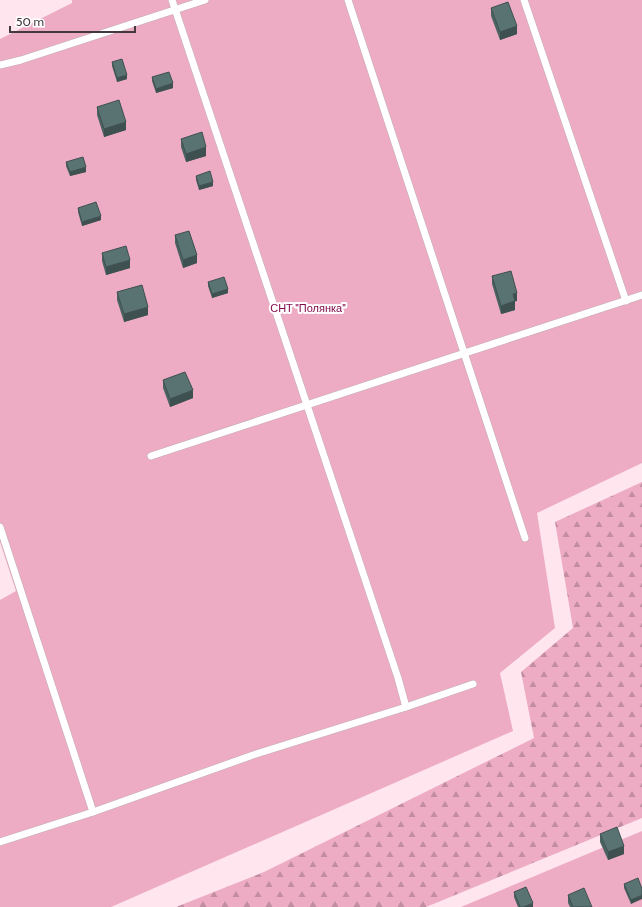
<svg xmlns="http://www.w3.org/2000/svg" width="642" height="907" font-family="Cabin,sans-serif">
<defs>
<pattern id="forest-firs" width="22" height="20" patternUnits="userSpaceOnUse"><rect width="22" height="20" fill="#edacc4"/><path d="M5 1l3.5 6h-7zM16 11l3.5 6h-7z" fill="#c28da0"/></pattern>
</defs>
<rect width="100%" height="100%" fill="#ffe5ee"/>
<g fill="#edacc4">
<polygon points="72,0 642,0 642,463 537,513 555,628 500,673 513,731 111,907 0,907 0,600 16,591 0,542 0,39 72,3"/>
<polygon points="642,831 642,907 461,907"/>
</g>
<polygon fill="url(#forest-firs)" points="642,482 642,818 426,907 176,907 264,872 534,738 521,672 573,628 555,522"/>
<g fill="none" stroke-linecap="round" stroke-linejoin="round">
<g stroke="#c4acb4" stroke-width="8">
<g id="service">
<polyline points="172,0 398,678 406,707"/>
<polyline points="348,0 525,538"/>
<polyline points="524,0 626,301"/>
<polyline points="0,65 21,60 205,0"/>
<polyline points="151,456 642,295"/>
<polyline points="0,527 93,812"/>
<polyline points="0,842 93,812 253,755 406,707 473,684"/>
</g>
</g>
<use href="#service" stroke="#fff" stroke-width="7"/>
</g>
<g fill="#4d6363">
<polygon points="491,8 517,34 500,40 491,16"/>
<polygon points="112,62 127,79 117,82 112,66"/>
<polygon points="152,77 173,88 156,93 152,81"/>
<polygon points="97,107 126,130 104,137 97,115"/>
<polygon points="181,139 206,156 186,162 181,147"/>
<polygon points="66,162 86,172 70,176 66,166"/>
<polygon points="196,176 213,186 199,190 196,180"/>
<polygon points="78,208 101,220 82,226 78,212"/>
<polygon points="175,235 197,263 183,268 175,243"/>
<polygon points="102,253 130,268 106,275 102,261"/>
<polygon points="492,276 517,301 515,301 515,310 501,314 492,284"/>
<polygon points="208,282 228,293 212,298 208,286"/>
<polygon points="117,292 148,315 124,322 117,300"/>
<polygon points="163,380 193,398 170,407 163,388"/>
<polygon points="600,834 624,854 608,860 600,842"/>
<polygon points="624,884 642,889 631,904 624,888"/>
<polygon points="514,892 533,907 518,907 514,897"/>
<polygon points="568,895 592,907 570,907 568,903"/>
</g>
<g fill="#3e5050">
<polygon points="517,26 517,34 500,40 500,32"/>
<polygon points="127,75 127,79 117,82 117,78"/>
<polygon points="173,83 173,88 156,93 156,89"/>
<polygon points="126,122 126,130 104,137 104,129"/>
<polygon points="206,147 206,156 186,162 186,154"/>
<polygon points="86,167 86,172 70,176 70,172"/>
<polygon points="213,182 213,186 199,190 199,186"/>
<polygon points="101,216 101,220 82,226 82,222"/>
<polygon points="197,255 197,263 183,268 183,260"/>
<polygon points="130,260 130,268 106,275 106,267"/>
<polygon points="228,289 228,293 212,298 212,294"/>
<polygon points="517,293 517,301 513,302 513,294"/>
<polygon points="515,301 515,310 501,314 501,306"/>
<polygon points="148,307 148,315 124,322 124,314"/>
<polygon points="193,390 193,398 170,407 170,399"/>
<polygon points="624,846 624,854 608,860 608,852"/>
<polygon points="642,895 642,899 631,904 631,900"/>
<polygon points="533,903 533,907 524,907"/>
</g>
<g fill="#597373" stroke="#3e5050">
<polygon points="508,2 517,26 500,32 491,8"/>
<polygon points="122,59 127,75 117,78 112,62"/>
<polygon points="169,72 173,83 156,89 152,77"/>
<polygon points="119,100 126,122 104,129 97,107"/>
<polygon points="202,132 206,147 186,154 181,139"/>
<polygon points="83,157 86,167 70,172 66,162"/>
<polygon points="210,171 213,182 199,186 196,176"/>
<polygon points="96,202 101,216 82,222 78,208"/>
<polygon points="189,231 197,255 183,260 175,235"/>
<polygon points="126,246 130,260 106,267 102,253"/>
<polygon points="511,271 517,293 513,294 515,301 501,306 492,276"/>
<polygon points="224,277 228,289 212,294 208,282"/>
<polygon points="142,285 148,307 124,314 117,292"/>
<polygon points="185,372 193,390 170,399 163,380"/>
<polygon points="617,827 624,846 608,852 600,834"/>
<polygon points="638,878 642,889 642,895 631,900 624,884"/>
<polygon points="526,887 533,903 524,907 520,907 514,892"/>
<polygon points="584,888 592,907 573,907 568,895"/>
</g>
<g text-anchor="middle" stroke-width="4" stroke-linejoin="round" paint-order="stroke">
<g font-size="11" fill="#82094b" stroke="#fff">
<text x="308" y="312">СНТ "Полянка"</text>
</g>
</g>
<path d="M10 26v6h125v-6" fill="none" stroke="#443a3d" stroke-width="2"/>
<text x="16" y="26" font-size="12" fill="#443a3d" stroke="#ffffff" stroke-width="3" paint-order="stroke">50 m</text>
</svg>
